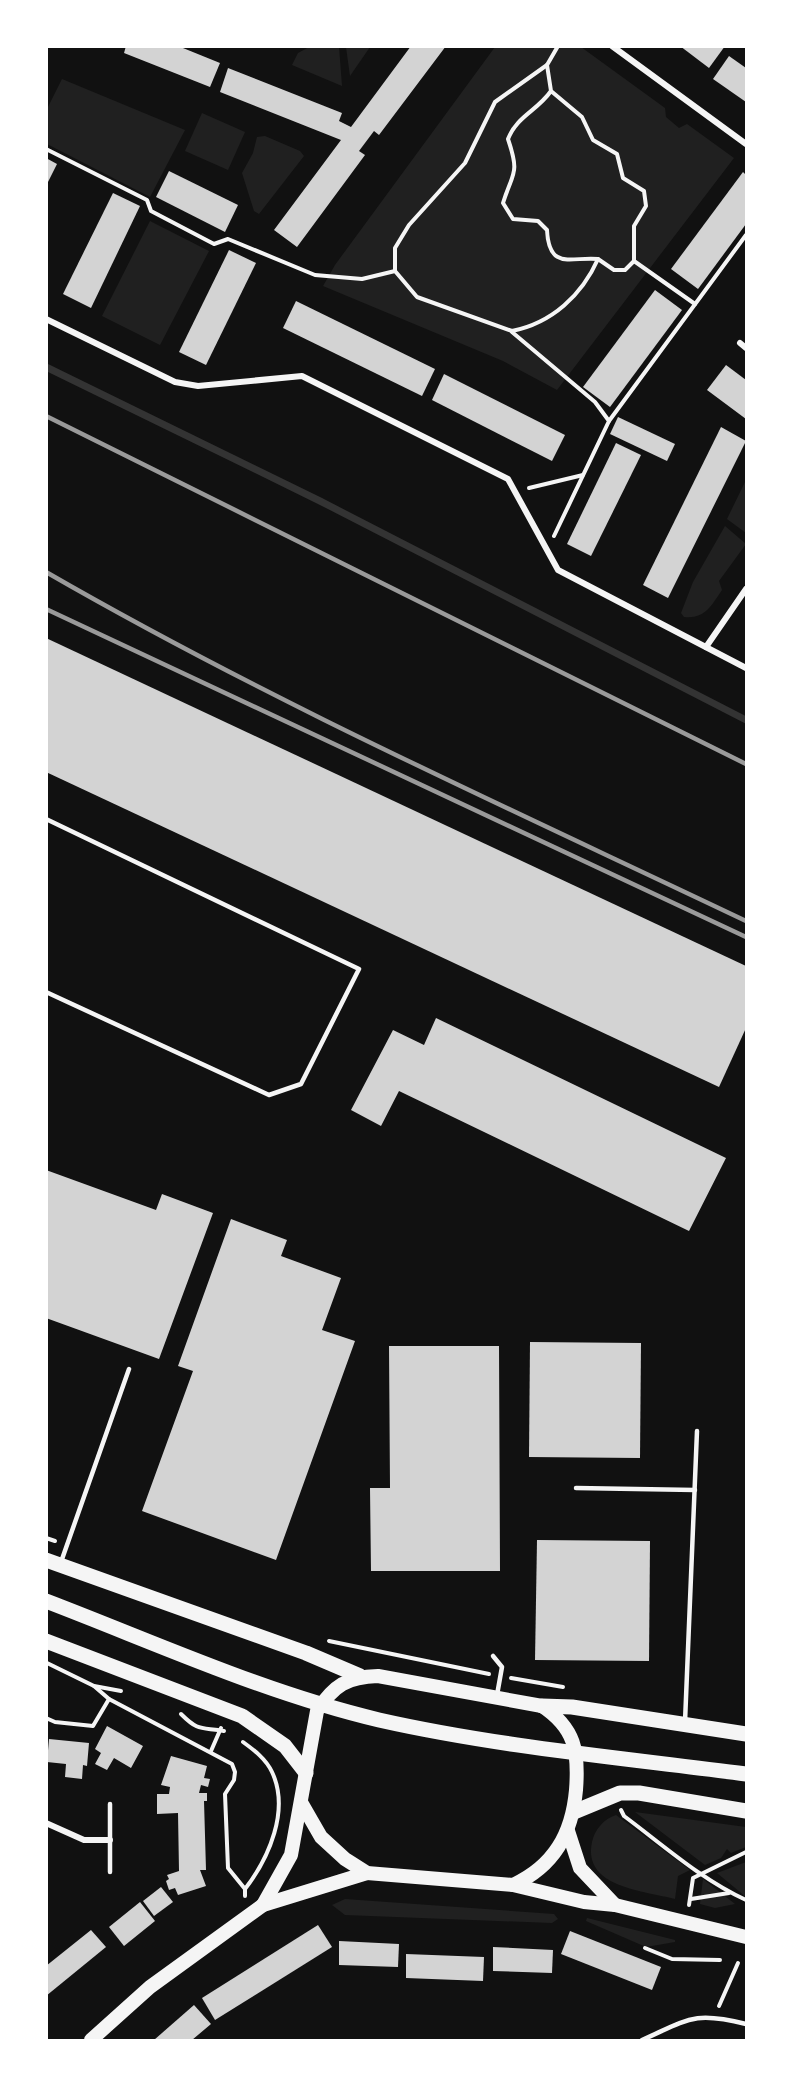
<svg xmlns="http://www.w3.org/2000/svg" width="793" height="2087" font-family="Ubuntu,sans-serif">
<rect width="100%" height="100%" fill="#111"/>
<g fill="#202020">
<polygon points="311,46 339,47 342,86 292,65 298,53"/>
<polygon points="346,47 370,47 350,76"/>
<polygon points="495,47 581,47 665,108 666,117 679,128 687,124 734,158 557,390 503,361 323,286 335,265"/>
<polygon points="62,79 185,130 150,197 47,144 47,109"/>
<polygon points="202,113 245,132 228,170 185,151"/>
<polygon points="265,136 300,151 304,156 259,214 254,211 242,173 253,153 257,137"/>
<polygon points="150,221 209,251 160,345 102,316"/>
<polygon points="746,480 746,533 727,519"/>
<path d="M725,526l21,18 -27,37 3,9c-11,16 -17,29 -38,27l-3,-4 12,-31z"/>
<polygon points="635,1812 746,1827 746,1847 731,1853 727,1849 721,1858 705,1865"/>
<path d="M616,1815l74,55 -12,6 -3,23c-29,-8 -93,-11 -83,-57 3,-13 12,-23 24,-27z"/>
<polygon points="746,1862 746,1897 717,1873"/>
<polygon points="703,1879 735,1904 715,1908 700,1904"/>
<polygon points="345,1899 554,1914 558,1919 552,1923 345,1915 332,1905"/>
<polygon points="587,1918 675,1940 675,1942 646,1947 586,1921"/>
</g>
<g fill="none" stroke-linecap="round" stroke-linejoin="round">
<polyline stroke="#333" stroke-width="7" points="46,367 320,501 746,720"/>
</g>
<g fill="#d3d3d3">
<polygon points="126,46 178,46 220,63 210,87 124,53"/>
<polygon points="411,46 446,46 379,135 374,131 359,151 365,155 297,247 274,230 341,140 220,92 228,68 342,113 339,121 351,127"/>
<polygon points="680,46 725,46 709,68"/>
<polygon points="729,56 746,68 746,102 713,79"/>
<polygon points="46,158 57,164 46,186"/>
<polygon points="169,171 238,205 225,232 156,197"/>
<polygon points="743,172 746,175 746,224 698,289 671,269"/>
<polygon points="113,193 140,206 91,308 63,294"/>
<polygon points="229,250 256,263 206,365 179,352"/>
<polygon points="655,290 682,310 610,407 583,387"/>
<polygon points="296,301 435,369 422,396 283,328"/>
<polygon points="726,365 746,380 746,419 707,390"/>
<polygon points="444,374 565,435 552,461 432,400"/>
<polygon points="618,417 675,444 667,461 610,434"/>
<polygon points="721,427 746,441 668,598 643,585"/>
<polygon points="616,443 641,455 591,556 567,544"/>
<polygon points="46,638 746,966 746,1028 719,1087 46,772"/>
<polygon points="436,1018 726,1158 689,1231 399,1091 381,1126 351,1110 393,1030 424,1045"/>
<polygon points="46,1170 156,1210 162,1194 213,1213 159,1359 46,1318"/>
<polygon points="231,1219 287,1240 281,1256 341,1278 322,1330 355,1341 276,1560 142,1511 193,1371 178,1366"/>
<polygon points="530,1342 641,1343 640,1458 529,1457"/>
<polygon points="389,1346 499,1346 500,1571 371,1571 370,1488 390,1488"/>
<polygon points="537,1540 650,1541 649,1661 535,1660"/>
<polygon points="107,1726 143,1746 131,1768 114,1758 107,1770 95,1764 101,1753 95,1749"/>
<polygon points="49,1739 89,1743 87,1766 83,1765 82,1779 65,1777 66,1764 47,1762"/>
<polygon points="171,1756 207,1766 204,1778 210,1779 208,1787 201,1785 199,1793 207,1793 207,1801 204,1801 206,1870 200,1870 206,1886 178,1895 175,1888 169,1890 166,1881 169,1879 167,1875 179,1871 178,1813 157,1814 157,1794 169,1794 170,1787 161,1785"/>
<polygon points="161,1887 173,1902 154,1916 143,1901"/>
<polygon points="140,1902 155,1921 124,1946 109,1927"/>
<polygon points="318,1925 332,1947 215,2020 202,1998"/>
<polygon points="91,1930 106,1947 46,1996 46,1966"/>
<polygon points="570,1931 661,1967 652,1990 561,1954"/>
<polygon points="339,1941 399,1944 398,1967 339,1965"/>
<polygon points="493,1947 553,1950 552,1973 493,1971"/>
<polygon points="406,1954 484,1957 483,1981 406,1978"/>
<polygon points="194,2005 211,2024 192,2040 154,2040"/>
</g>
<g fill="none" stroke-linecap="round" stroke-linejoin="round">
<g stroke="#f5f5f5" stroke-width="4">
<path d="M547,65l-52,37 -30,61 -56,62 -14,23v23l22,26 95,34c40,-8 70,-36 86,-72"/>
<path d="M551,91c-14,20 -34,25 -43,48 12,36 5,32 -5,64l10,16 25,2 9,9c2,42 26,26 51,29l16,11h11l9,-9v-35l12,-20 -2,-15 -21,-13 -6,-24 -24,-14 -11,-23 -31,-26 -4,-26 11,-19"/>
<polyline points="46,149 147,200 151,211 214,244 228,239 315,275 362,279 395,271"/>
<polyline points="634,261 695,304"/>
<polyline points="512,332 595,402 609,421 554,536"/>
<polyline points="609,421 746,235"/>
<polyline points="529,488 583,475"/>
<polyline points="46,1538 55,1541"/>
<polyline points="329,1641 489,1674"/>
<polyline points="47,1663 94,1686 121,1691"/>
<polyline points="511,1678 563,1687"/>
<polyline points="94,1686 109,1699 232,1764 235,1772 234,1780 225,1794 228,1868 245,1889"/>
<path d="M181,1714c18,18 20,13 43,17"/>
<polyline points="46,1718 55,1722 93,1726 109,1699"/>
<path d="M243,1742c11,8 23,17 29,30 18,38 -3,86 -27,117v7"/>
<polyline points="211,1751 221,1728"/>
<path d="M621,1810l3,6c39,29 78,64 122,84"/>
<polyline points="691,1899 729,1893"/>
<polyline points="689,1905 693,1878 746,1852"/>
<polyline points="645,1948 672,1959 720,1960"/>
<polyline points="719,2006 738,1963"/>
</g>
<g stroke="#f5f5f5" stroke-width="4.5">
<polyline points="46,819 359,969 301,1084 269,1095 46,992"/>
<polyline points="576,1488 695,1490"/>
<polyline points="61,1562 129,1369"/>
<polyline points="493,1656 502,1667 497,1695"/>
<polyline points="685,1722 697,1431"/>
<polyline points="110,1872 110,1804"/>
<path d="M642,2040c47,-21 52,-29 104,-16"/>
</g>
<g stroke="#f5f5f5" stroke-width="6">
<polyline points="612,46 746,144"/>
<polyline points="46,319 175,382 198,386 302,376 508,479 558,570 746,668"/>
<polyline points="740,343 746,348"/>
<polyline points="706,647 746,589"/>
<polyline points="46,1823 84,1840 110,1840"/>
</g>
<g stroke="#f5f5f5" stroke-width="14">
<polyline points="302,1804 321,1837 345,1859 367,1873 513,1885 584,1902 615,1905 746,1937"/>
<polyline points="568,1831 580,1868 615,1905"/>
<path d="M263,1905l28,-50 26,-144c17,-26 30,-34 61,-35l164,30c33,22 37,45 34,84 -4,44 -22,76 -63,95"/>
<polyline points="91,2040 150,1987 263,1905 367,1873"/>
</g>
<g stroke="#f5f5f5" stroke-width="15">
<polyline points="46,1560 306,1653 360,1676"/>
<path d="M46,1601c110,42 219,92 333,119 120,27 245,38 367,54"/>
<polyline points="46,1641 242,1716 285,1746 306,1773"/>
<polyline points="542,1706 572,1707 746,1734"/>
<polyline points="574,1812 620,1793 639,1793 746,1811"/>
</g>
<g stroke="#9a9a9a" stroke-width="4.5">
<polyline points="46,416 746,764"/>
<path d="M46,572c227,131 465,237 700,349"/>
<polyline points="46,609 746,937"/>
</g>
</g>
<rect width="793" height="2087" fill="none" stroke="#ffffff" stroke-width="96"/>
</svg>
